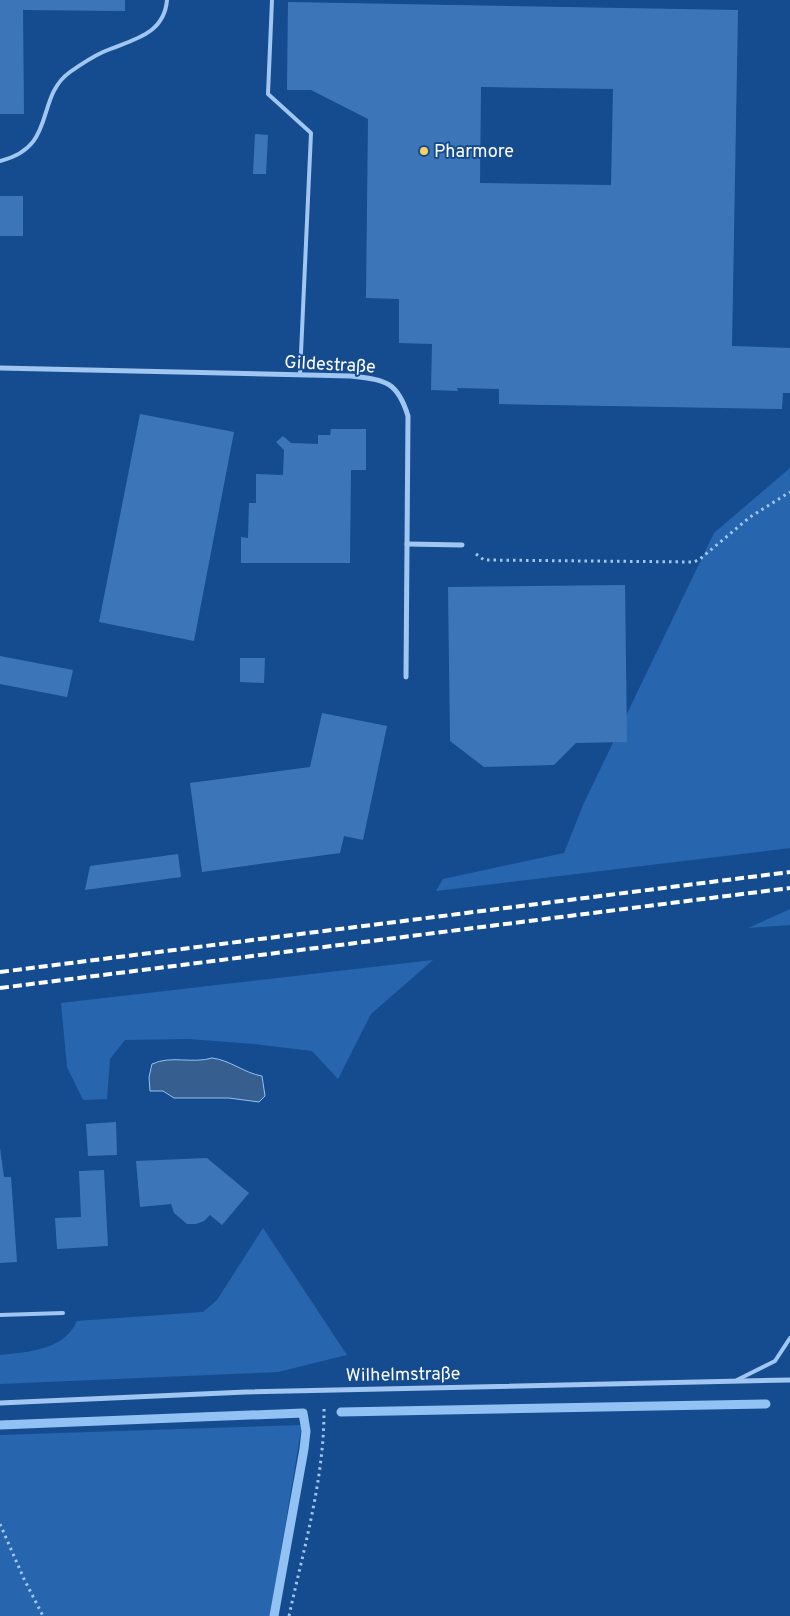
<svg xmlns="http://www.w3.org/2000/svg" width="790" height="1616" font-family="Overpass,sans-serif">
<rect width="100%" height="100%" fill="#154c8f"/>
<g fill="#2766ae">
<polygon points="790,468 790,848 436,891 443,879 564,853 583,805 714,533"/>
<polygon points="790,909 790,925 748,928"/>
<polygon points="433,960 371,1014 338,1079 312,1051 254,1044 189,1039 125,1040 110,1059 107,1099 83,1100 67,1067 61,1003"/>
<path d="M263,1228l84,127 -69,17 -278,12v-29c29,-3 64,-5 77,-34l126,-9 14,-12z"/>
<polygon points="302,1425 270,1616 0,1616 0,1435"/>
</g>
<path fill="#365f90" stroke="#92c1f4" d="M212,1058c18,2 32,15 50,18l3,20 -6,6 -30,-4h-55l-11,-7h-13l-1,-14 3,-13c19,-9 40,0 60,-6z"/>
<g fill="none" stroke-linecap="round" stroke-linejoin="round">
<g stroke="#92c1f4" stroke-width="9">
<polyline points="341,1412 766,1404"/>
<polyline points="0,1425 303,1413 306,1431 304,1449 274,1616"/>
</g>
</g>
<g fill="#3d76b8" fill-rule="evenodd">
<polygon points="0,0 125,0 125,11 23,10 24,114 0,114"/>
<path d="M288,2l450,8 -6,336 58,2v45h-7l-1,16 -283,-5v-15l-42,-1 1,3 -27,-1 1,-46 -33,-1v-44l-33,-1 2,-179 -57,-29h-24zM481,87l132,2 -2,96 -131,-2z"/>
<polygon points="255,134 268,135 266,174 253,174"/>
<rect x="0" y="196" width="23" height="40"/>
<polygon points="140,414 234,432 194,641 99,622"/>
<polygon points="331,429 366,429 366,470 351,470 350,563 241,563 241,537 248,538 249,503 256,503 256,474 283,475 284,450 276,442 283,436 291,443 318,444 318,435 330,435"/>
<polygon points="625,585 627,742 576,743 554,765 484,767 450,741 448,587"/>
<polygon points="0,656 73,670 67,697 0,684"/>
<polygon points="240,658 265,658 264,683 240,682"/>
<polygon points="322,713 387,726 363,840 344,836 340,853 202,872 190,783 310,767"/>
<polygon points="178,854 181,877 85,890 90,866"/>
<polygon points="116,1122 117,1155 88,1156 86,1124"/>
<polygon points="0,1148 4,1177 11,1177 17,1262 0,1263"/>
<polygon points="207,1158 249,1193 222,1225 210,1215 204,1221 196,1224 187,1224 174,1213 171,1204 140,1207 136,1161"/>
<polygon points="104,1170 108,1246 57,1249 55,1218 81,1217 79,1171"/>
</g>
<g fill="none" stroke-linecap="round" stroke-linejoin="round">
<g stroke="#a0c6f1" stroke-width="3" stroke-dasharray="2.5 4" stroke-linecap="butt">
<polyline points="476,554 484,560 694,562 700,559 750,517 790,492"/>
<polyline points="0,1524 24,1579 43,1616"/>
<path d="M289,1616c15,-69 36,-139 35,-211"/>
</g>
<g stroke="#a0c6f1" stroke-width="4">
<polyline points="272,0 268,94 311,133 300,375"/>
<path d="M0,161c58,-14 34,-63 70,-89 10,-7 22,-15 33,-20 27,-12 61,-16 64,-52"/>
<polyline points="0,1315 63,1313"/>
<polyline points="737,1380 775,1361 790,1338"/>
</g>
<g stroke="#a0c6f1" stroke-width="5">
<path d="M0,368l351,8c33,4 46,4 57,40l-2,261"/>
<polyline points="407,544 462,545"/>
<polyline points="0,1403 246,1392 790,1380"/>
</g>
<g stroke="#fff" stroke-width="4" stroke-dasharray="9 4" stroke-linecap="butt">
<polyline points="0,972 790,872"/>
<polyline points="0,988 790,888"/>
</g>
</g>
<circle fill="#ffcf60" stroke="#154c8f" stroke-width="2" cx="424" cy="151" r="5"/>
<g text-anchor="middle" stroke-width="4" stroke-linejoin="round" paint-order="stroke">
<g font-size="18" fill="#fff" stroke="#154c8f" text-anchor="start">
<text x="434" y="157">Pharmore</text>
</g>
<g font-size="18" fill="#fff" stroke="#154c8f">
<text transform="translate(330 364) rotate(3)" y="6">Gildestraße</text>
<text transform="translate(403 1374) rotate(-1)" y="6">Wilhelmstraße</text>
</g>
</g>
</svg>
